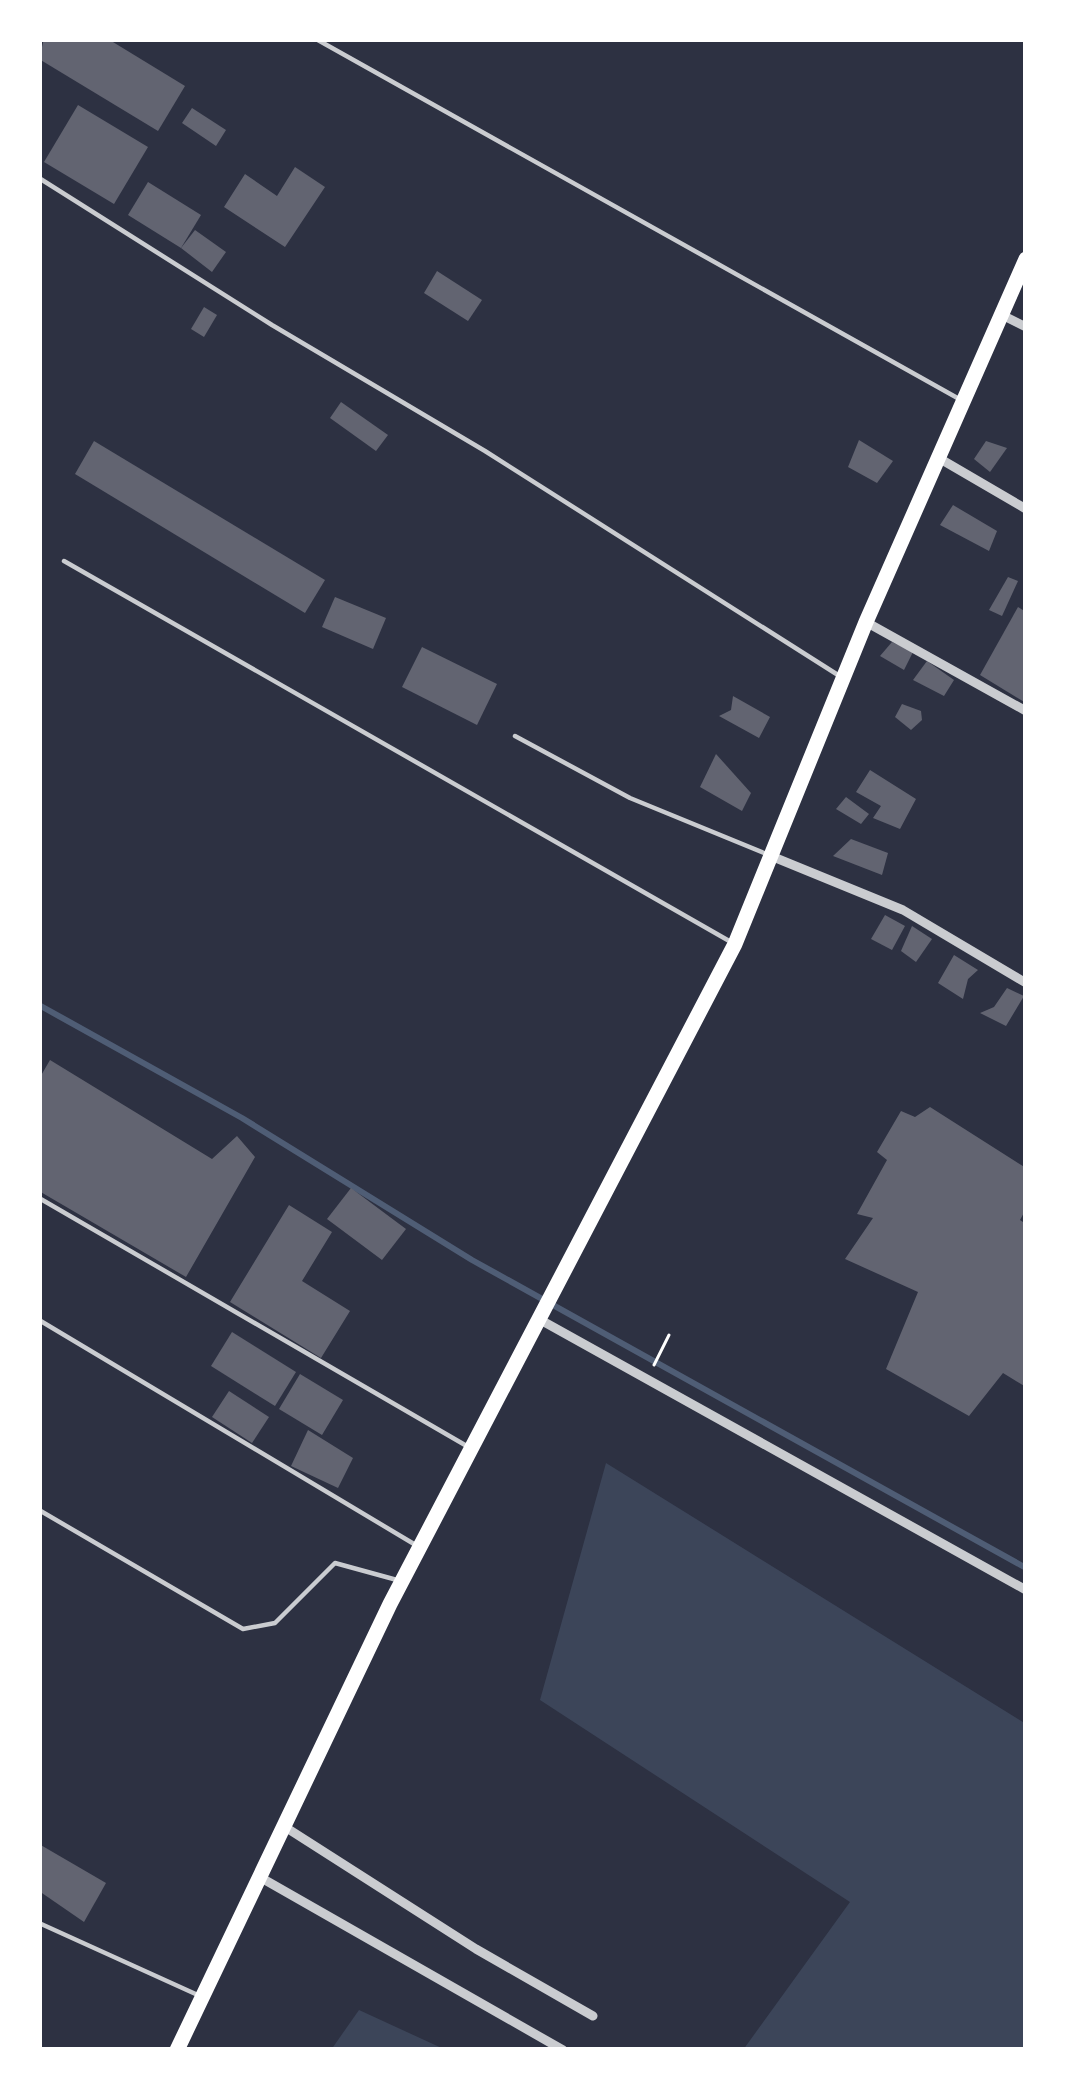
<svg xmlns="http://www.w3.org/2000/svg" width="1065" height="2089" font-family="Raleway,sans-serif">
<rect width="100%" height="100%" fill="#2d3142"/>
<g fill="#3c4559">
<polygon points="606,1463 1026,1724 1026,2050 743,2050 850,1902 540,1700"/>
<polygon points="359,2010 446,2050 331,2050"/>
</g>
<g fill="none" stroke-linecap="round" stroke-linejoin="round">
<polyline stroke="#4f5d75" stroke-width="6" points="39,1005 242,1118 472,1260 1026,1568"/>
</g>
<g fill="#626471">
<polygon points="44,39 108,39 185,86 158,131 39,59"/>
<polygon points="78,105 148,147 114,204 44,162"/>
<polygon points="192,108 226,130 216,146 182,123"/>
<polygon points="295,167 325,187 285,247 224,207 245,174 277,196"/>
<polygon points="148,182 201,215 181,248 128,215"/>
<polygon points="195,230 226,252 212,272 181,248"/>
<polygon points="437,271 482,300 468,321 424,293"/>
<polygon points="204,307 217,315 204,337 191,329"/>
<polygon points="341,402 388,435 376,451 330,418"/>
<polygon points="859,440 893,461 877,483 848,467"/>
<polygon points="94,441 325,580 305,613 75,474"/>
<polygon points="986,441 1007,448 990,472 974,459"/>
<polygon points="953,505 997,531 989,551 940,525"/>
<polygon points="1008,577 1018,581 1002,616 989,610"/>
<polygon points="335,597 386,618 373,649 322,627"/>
<polygon points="1018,607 1026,612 1026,703 980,675"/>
<polygon points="892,642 913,652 904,670 880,656"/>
<polygon points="422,647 497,684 477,725 402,687"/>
<polygon points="927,661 954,680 944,696 913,680"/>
<polygon points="733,696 770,717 759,738 719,716 731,710"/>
<polygon points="902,704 921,711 922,720 911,730 895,717"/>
<polygon points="716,754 751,793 742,811 700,787"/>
<polygon points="870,770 916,799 900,829 873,818 881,806 856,792"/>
<polygon points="846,797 869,814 861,824 836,809"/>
<polygon points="851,839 888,853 882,875 833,856"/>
<polygon points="885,915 905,926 892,950 871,939"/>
<polygon points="912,926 932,939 916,962 901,951"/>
<polygon points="954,955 978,970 968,979 963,999 938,983"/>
<polygon points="1007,988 1024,996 1006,1026 980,1013 994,1007"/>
<polygon points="50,1060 212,1159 237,1136 255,1157 186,1277 39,1191 39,1079"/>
<polygon points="930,1107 1026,1168 1026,1209 1020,1220 1026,1224 1026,1387 1003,1373 969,1416 886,1369 918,1292 845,1259 873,1218 857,1214 887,1160 877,1152 901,1111 915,1117"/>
<polygon points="351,1188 406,1229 382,1260 327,1219"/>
<polygon points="289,1205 332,1232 302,1281 350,1311 321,1358 230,1302"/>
<polygon points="232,1332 296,1372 275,1406 211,1366"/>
<polygon points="300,1374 343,1400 322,1435 279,1409"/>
<polygon points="229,1391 269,1417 252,1443 212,1417"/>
<polygon points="308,1430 353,1458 338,1488 291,1466"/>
<polygon points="39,1844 106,1883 84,1922 39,1891"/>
</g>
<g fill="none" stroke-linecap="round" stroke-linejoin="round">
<polyline stroke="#fff" stroke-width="3" points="654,1365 669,1335"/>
<g stroke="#caccd0" stroke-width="4.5">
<polyline points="316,39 961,400"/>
<polyline points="39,178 272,325 485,451 838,675"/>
<polyline points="64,561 731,942"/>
<polyline points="515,736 630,798 764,853"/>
<polyline points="39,1198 465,1445"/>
<polyline points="39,1320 414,1544"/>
<polyline points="39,1510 243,1629 275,1623 335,1563 397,1580"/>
<polyline points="39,1923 200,1996"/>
</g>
<g stroke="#caccd0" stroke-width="9">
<polyline points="1002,315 1026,327"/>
<polyline points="937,457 1026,509"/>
<polyline points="866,622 1026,711"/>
<polyline points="771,856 903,910 1026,983"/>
<polyline points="537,1318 1026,1590"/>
<polyline points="282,1825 476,1949 593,2016"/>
<polyline points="258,1876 563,2050"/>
</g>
<polyline stroke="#fff" stroke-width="15" points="177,2050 390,1604 735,944 866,622 1026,259"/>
</g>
<rect width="1065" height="2089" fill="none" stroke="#ffffff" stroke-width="84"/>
</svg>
